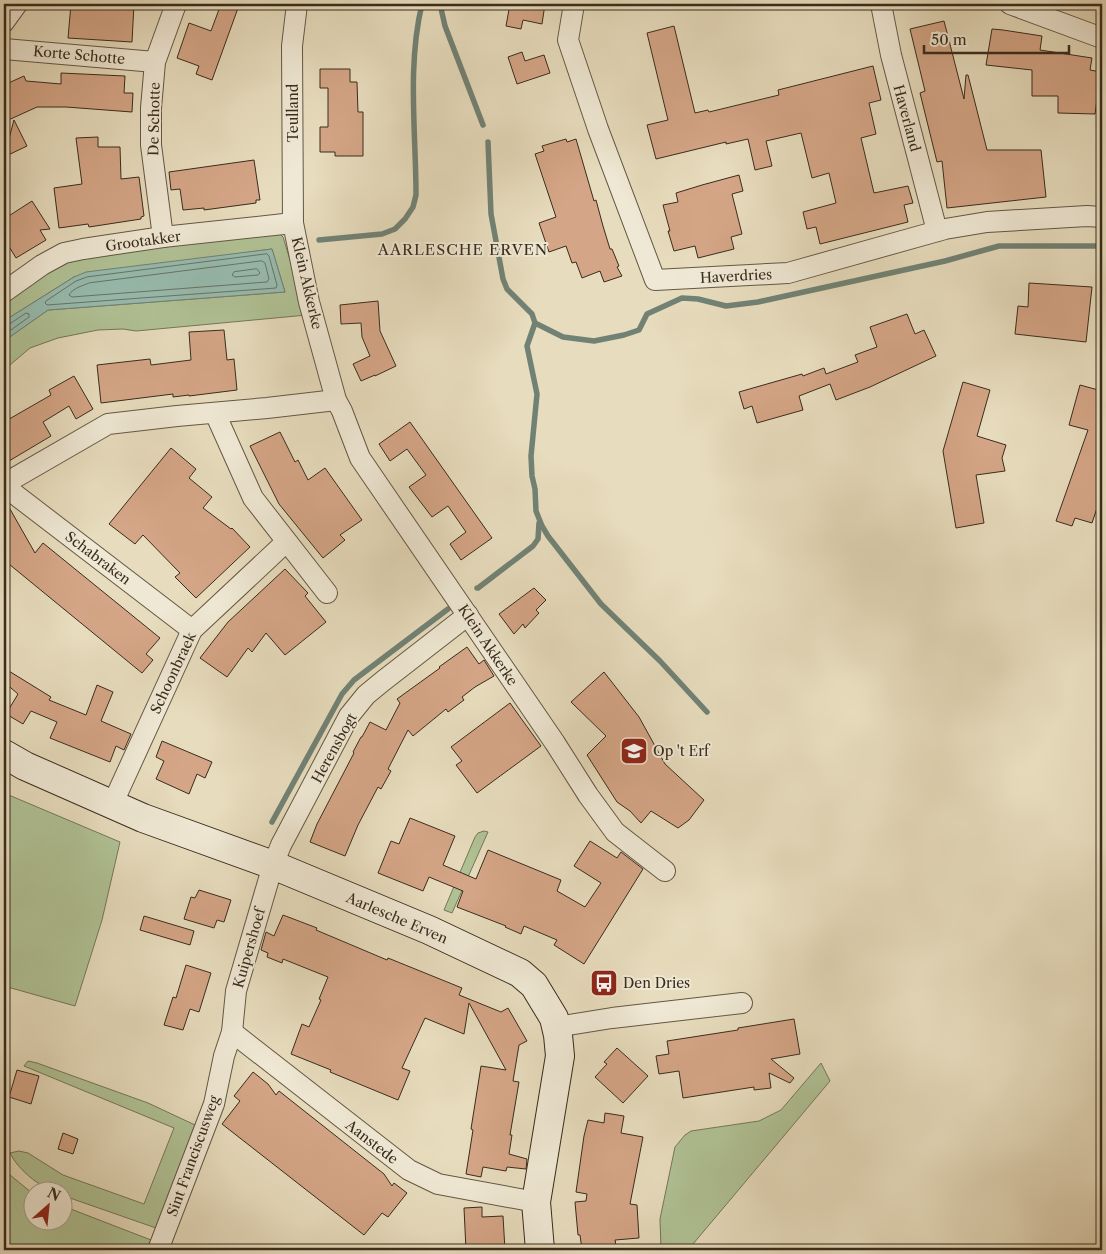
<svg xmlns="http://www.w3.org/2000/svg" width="1106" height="1254" font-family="'Libre Caslon Text',serif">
<rect width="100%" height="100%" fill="#e7dcbd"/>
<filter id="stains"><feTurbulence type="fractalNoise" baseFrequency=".004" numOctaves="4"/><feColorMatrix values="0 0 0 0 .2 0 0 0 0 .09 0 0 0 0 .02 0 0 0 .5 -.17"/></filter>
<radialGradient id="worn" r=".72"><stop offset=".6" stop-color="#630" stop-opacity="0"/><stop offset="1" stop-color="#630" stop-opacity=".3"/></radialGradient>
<g fill="#b0c295" stroke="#747759">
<polygon points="280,234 283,237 307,315 136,331 123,329 98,330 58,338 30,348 4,370 4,341 48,310 285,292 272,249 74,277 4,321 4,299 73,257"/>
<polygon points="4,793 120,842 102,920 75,1006 4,986"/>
<polygon points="484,831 488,832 452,913 444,910 475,837 478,833"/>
<path d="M28,1061l9,2 111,40 47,22 -39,103 -89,-31 -4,-2 -1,-3c-18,0 -44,-22 -52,-39l9,-2 9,2 35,22 81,29 30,-76 -150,-62z"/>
<polygon points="821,1063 830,1081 688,1250 661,1250 660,1219 675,1147 685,1135 691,1131 759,1121 781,1110"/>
<polygon points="4,1170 32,1193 32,1222 62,1222 63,1206 151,1240 146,1250 4,1250"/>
</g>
<polygon fill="#97bcb0" stroke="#718275" points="272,249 285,292 48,310 4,341 4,321 74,277 86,272"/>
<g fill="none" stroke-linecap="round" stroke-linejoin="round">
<g stroke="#687466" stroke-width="1">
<polygon points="267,254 269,256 277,285 276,288 47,305 45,303 46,301 76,281 87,277"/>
<path d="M262,261l3,2 4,16 -2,3 -195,15 -3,-2c4,-7 13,-9 20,-12z"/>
<polygon points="257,269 260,273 258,275 235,277 232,275 234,272"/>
<polyline points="4,325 8,325 26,313 29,314 29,317 4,335"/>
</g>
<g stroke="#718275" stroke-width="5.5">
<polyline points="440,4 445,26 483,125"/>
<polyline points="488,142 491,214 503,279 507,289 532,314 535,323 527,346 537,394 531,456 532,476 535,489 536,511 542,526 548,536 601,604 660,661 707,712"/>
<path d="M319,240l63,-6 13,-5 10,-10 8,-12 3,-12c0,-63 -9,-129 6,-191"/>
<polyline points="535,323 563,337 594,341 624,335 639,330 647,314 682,298 698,299 726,306 758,302 945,261 999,246 1102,246"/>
<polyline points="477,588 478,588 533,546 538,539 539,523"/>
<polyline points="272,822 342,694 354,680 448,609"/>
</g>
</g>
<g fill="#d4a586" stroke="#392c1d">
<polygon points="71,4 134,4 132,42 68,38"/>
<polygon points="221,4 237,4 236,7 238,8 212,80 196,74 199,66 177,58 189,23 211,31"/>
<polygon points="510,4 545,4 542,24 523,20 521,29 506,26"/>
<polygon points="944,21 964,99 966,75 968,75 987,150 1041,150 1046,197 947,208 942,161 937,162 920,93 925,91 910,29"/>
<polygon points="674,26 695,113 708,110 709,112 779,95 778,90 873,66 881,100 869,103 876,134 861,138 874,193 908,186 913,203 904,205 908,222 820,244 816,227 807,229 803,212 836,203 829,173 812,178 801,133 766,141 772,166 755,170 748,139 726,144 726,142 656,159 647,125 668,120 647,33"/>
<polygon points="992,29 1003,30 1042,36 1040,50 1092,58 1090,70 1101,72 1095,114 1058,113 1058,96 1032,96 1032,70 986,65"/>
<polygon points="522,52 525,61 544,55 550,73 517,84 508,57"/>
<polygon points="320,69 350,69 350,82 357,82 358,112 363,112 363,156 335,156 335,152 320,152 320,127 328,127 328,88 320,88"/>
<polygon points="61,73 125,76 124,93 133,93 132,112 66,107 37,107 4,122 4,85 24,76 26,81 61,84"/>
<polygon points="14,120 27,146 4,157"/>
<polygon points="98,137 98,147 120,147 121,179 139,177 144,216 141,217 141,219 89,227 88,224 59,228 54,188 82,184 76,138"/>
<polygon points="566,139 567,142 576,139 594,201 596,200 603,226 610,249 612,249 619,266 617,267 622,276 604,282 600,271 582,278 576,262 572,263 566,246 549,252 539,223 556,217 535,154 544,151 542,146"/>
<polygon points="254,160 260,200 256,200 256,203 204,210 204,208 183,210 180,189 171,190 169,172"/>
<polygon points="739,175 743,191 732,194 742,234 731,237 734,249 698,258 695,246 674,251 668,231 670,231 663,205 678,202 676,193 702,185"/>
<polygon points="32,201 50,229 40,230 46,240 16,258 4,238 4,219"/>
<polygon points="1029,283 1092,287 1086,342 1015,334 1018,306 1028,307"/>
<polygon points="378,301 380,331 396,366 375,376 375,375 361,381 353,364 370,356 362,337 361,323 341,324 340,305"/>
<polygon points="907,314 915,334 924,330 936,356 870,387 836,400 830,384 799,396 803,410 757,423 752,406 744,409 739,392 802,374 803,376 824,368 826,374 858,362 855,355 877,347 870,327"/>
<polygon points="224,330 227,360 234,359 237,390 189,396 189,395 173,397 173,394 101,403 97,365 150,359 151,365 191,360 189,332"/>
<polygon points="74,376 93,409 76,419 69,406 43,422 51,436 9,461 9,460 4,462 4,422 51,395 49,390"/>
<polygon points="963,382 990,390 977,436 1006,445 1002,458 1005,471 976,475 984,523 956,528 943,451"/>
<polygon points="1080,385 1102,391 1102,493 1092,523 1075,518 1072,526 1056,521 1088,430 1069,425"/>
<polygon points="410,422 492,538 461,560 450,544 466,532 448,506 432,517 409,487 426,475 407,449 390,461 379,444"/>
<polygon points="280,432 295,462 298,460 308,480 325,468 362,520 340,535 345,540 323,558 279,504 250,446"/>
<polygon points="171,448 196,469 189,478 212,497 203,508 231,529 232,528 250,547 196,598 175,577 180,573 143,535 135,544 109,524"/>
<polygon points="4,501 6,502 35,553 43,543 160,638 146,654 153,660 142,673 4,560"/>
<polygon points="285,569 308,593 305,596 326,622 285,655 266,633 252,652 248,648 227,677 200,658 228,622"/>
<polygon points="534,588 546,600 536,610 539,613 525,628 523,624 514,634 499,614"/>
<polygon points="467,647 479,664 484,660 494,676 475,687 462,697 464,700 448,712 446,709 413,736 408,730 388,769 391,771 381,789 378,787 358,825 345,856 310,842 317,824 354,753 353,752 361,737 362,737 370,722 386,730 400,703 397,699 440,668 439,667"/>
<polygon points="4,668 51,697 49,700 86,715 97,685 113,692 101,721 131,734 124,750 116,746 110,762 50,738 57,722 31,711 23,724 6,714 18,694 4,682"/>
<polygon points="604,672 639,717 665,764 704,800 689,820 678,828 651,811 641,823 630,811 617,802 587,755 606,736 571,702"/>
<polygon points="510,703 541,746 477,793 456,765 462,761 451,747"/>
<polygon points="162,741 212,762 205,778 197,774 189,794 156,779 164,761 156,757"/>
<polygon points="410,818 455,836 443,865 476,879 488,850 561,880 557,891 585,907 601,883 574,866 590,841 617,858 621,852 643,869 584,964 554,945 557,940 524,926 521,934 505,927 506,926 457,907 463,891 429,877 423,891 378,873 391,841 399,844"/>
<polygon points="199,890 231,900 224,922 217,920 214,928 184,919 191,897 195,898"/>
<polygon points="283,915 317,928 316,930 387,960 388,958 462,988 459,995 501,1012 508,1008 527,1041 519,1045 513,1081 519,1082 510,1135 512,1135 509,1154 527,1159 526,1169 507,1167 506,1171 483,1167 481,1177 466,1174 473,1130 471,1129 481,1066 506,1070 469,1003 464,1034 425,1018 402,1068 410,1071 398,1100 330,1072 331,1070 291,1054 302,1024 309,1027 321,1000 319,999 328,977 283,959 282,963 267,957 268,953 261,950 266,932 274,936"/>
<polygon points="144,916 194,931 190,945 140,930"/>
<polygon points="186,965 211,973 199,1012 190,1009 183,1030 164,1025 173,997 176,998"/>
<polygon points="794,1019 800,1054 771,1059 794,1078 790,1083 769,1073 771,1088 754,1090 754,1087 683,1098 679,1071 659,1074 656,1056 669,1054 667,1041 738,1030 738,1028"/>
<polygon points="617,1048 648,1076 623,1103 595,1077 607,1064 604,1062"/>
<polygon points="17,1070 39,1076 31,1104 9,1097"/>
<polygon points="253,1072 268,1084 276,1095 279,1091 384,1174 392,1186 394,1183 407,1193 388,1217 382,1213 364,1235 222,1124 240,1101 234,1096"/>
<polygon points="605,1113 624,1116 621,1133 643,1137 630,1204 637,1205 639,1238 615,1240 617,1250 582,1250 580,1235 578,1235 575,1202 586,1201 587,1194 576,1192 584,1136 588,1120 604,1123"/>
<polygon points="63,1133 78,1139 73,1154 58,1149"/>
<polygon points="482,1207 482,1217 503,1216 505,1250 466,1250 464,1208"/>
</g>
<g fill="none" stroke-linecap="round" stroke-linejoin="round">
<g stroke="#645845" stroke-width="22">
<g id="street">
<polyline points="297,4 292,46 293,223 309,302 336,400 342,411 360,458 555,743 588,795 615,832 665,871"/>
<polyline points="574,4 568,40 598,129 655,280 788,273 945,229 987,222 1087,216 1102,217"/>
<polyline points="881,4 891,55 937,231"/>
<polyline points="1010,4 1102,38"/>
<polyline points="4,22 17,4"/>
<polyline points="4,49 155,62"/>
<polyline points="163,237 151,145 151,108 155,62 176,4"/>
<polyline points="4,292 42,265 64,253 83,249 163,237 293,223"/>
<polyline points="215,413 253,498 327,593"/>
<polyline points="4,484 108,424 177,416 267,408 336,400"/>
<polyline points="4,486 192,630"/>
<polyline points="112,805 192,630 286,542"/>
<polyline points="556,1027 612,1018 742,1003"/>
<polyline points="232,1032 409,1170 438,1184 536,1202"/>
<polyline points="158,1250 214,1104 224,1056 232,1032 236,991 273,865 281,845 349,716 366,695 383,681 468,615"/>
</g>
</g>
<g stroke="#392c1d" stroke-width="30">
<polyline id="secondary" points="4,754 25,766 143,818 273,865 429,930 520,973 534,985 554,1018 558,1035 560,1056 536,1202 540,1250"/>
</g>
<use href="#street" stroke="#efe8d4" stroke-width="20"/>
<use href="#secondary" stroke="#efe8d4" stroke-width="28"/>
</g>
<defs>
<g id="school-square" transform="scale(1.4375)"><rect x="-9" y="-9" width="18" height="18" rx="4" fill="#8f2418" stroke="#efe8d4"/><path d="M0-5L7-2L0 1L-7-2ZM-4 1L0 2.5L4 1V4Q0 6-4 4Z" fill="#fff"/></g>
<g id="bus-square" transform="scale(1.4375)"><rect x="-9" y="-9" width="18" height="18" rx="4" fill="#8f2418" stroke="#efe8d4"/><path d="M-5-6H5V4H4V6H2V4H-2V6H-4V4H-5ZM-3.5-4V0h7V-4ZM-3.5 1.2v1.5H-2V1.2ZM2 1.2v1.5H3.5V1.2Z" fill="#fff"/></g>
</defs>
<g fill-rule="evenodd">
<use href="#school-square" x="634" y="751"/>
<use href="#bus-square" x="604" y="983"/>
</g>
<g text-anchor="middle" stroke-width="4" stroke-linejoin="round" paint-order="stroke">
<g font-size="14" fill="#392c1d" stroke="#efe8d4">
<text transform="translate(79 55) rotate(5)" y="5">Korte Schotte</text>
<text transform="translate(293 113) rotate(-90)" y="5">Teulland</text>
<text transform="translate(907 118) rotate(75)" y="5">Haverland</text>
<text transform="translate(154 119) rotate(-89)" y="5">De Schotte</text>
<text transform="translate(143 241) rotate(-8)" y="5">Grootakker</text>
<text transform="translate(736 276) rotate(-3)" y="5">Haverdries</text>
<text transform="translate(307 283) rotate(77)" y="5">Klein Akkerke</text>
<text transform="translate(98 558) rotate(37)" y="5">Schabraken</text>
<text transform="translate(488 645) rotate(56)" y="5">Klein Akkerke</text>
<text transform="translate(173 673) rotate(-65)" y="5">Schoonbraek</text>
<text transform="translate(334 748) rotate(-61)" y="5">Herensbogt</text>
<text transform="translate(397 918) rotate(23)" y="5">Aarlesche Erven</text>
<text transform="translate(249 948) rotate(-74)" y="5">Kuipershoef</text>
<text transform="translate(372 1142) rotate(38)" y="5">Aanstede</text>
<text transform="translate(193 1156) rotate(-70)" y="5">Sint Franciscusweg</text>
</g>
<g font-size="14" fill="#392c1d" stroke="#efe8d4" text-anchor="start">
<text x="653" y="756">Op 't Erf</text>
<text x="623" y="988">Den Dries</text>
</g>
<g font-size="15" letter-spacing="1" fill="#392c1d" stroke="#efe8d4">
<text x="463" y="255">AARLESCHE ERVEN</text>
</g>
</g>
<rect width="1106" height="1254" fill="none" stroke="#e7dcbd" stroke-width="20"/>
<rect x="5" y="5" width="1096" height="1244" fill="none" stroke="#392c1d" stroke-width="2.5"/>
<rect x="10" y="10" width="1086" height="1234" fill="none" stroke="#392c1d"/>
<g transform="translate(48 1206) rotate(27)"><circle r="24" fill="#efe8d4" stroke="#a69d8b"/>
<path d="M0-4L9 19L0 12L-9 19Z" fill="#8f2418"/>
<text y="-8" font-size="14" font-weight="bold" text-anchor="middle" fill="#392c1d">N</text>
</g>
<path d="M924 45v8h145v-8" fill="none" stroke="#392c1d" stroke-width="2.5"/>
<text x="931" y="45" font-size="15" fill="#392c1d" stroke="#efe8d4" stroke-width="4" paint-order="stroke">50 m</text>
<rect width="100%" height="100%" filter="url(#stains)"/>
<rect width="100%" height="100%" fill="url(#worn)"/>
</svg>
